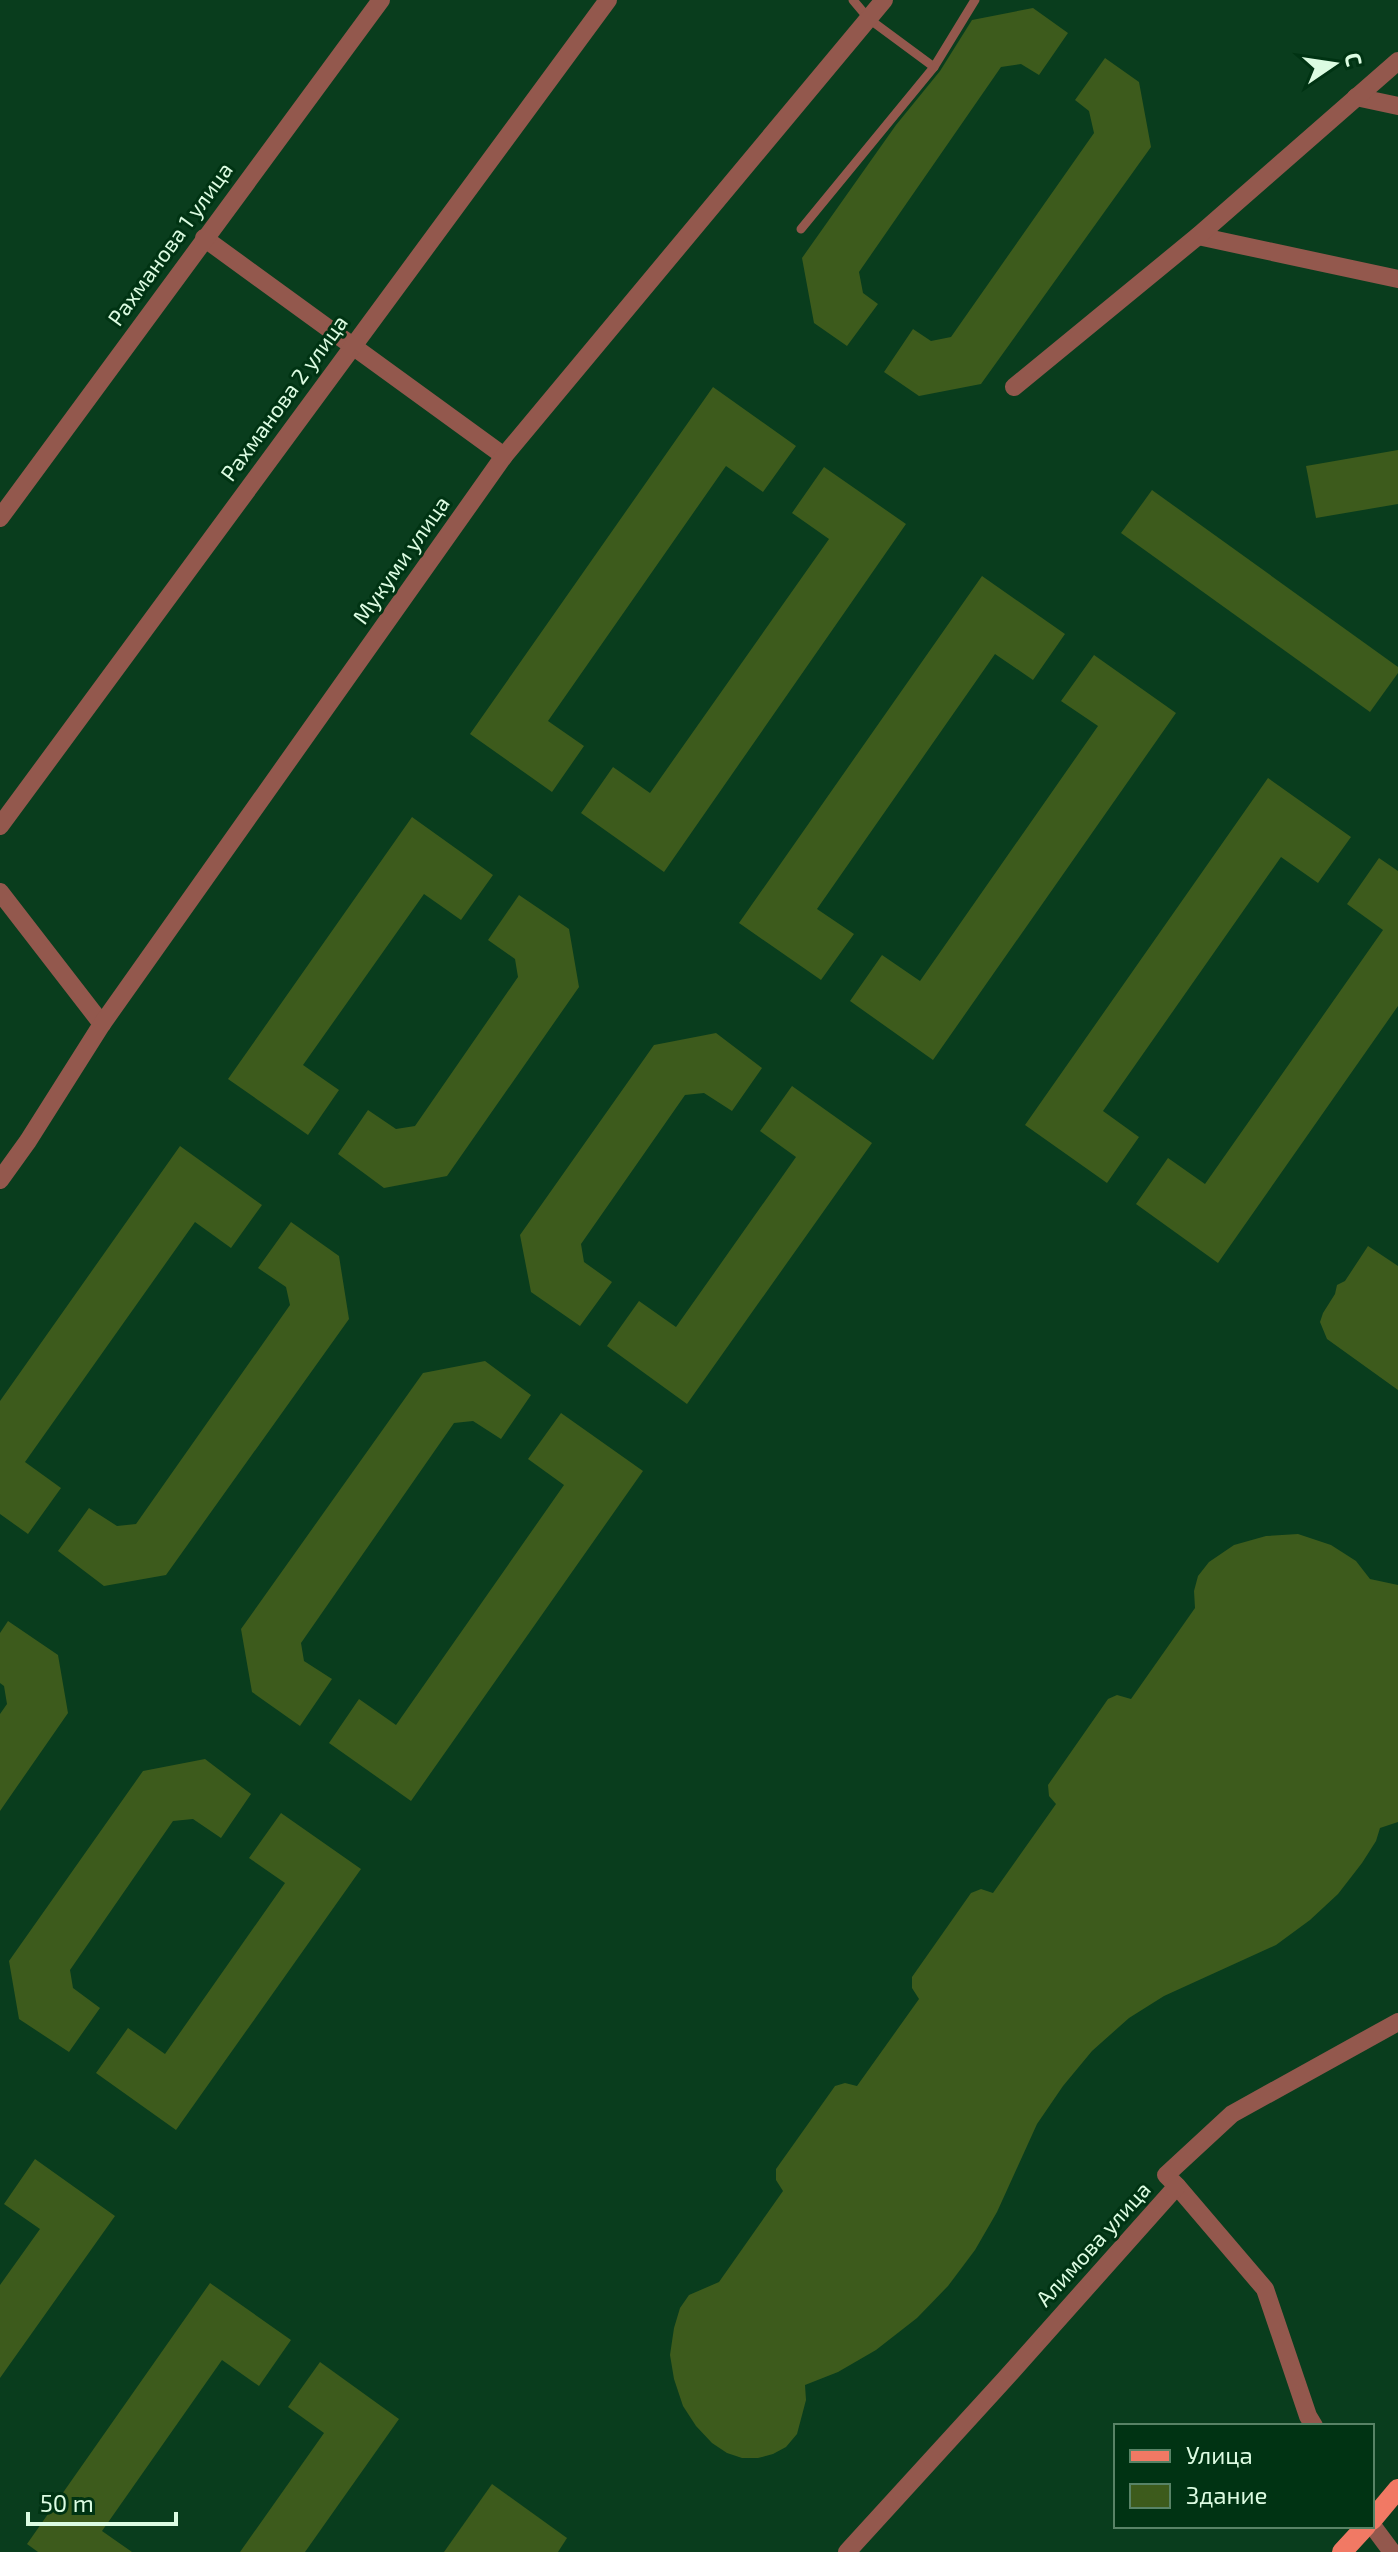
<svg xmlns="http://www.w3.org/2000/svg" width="1398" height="2552" font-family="'Exo 2',sans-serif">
<rect width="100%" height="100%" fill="#093d1d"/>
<g fill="#3d5b1c">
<polygon points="1033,8 1068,33 1039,75 1021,64 1001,67 859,272 863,293 878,304 847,346 814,323 802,258 896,125 940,71 972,20"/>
<polygon points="1105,58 1139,82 1151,147 981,384 919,396 884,372 913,329 931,341 951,337 1094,133 1089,111 1075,100"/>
<polygon points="713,387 796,446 763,492 726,466 548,721 584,746 552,792 470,734"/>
<polygon points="1398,450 1398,504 1316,518 1306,466"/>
<polygon points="824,467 906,524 664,872 581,813 613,767 650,793 829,539 792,513"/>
<polygon points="1152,490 1398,667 1398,673 1370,712 1121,533"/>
<polygon points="982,576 1065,634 1033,680 995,654 817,909 854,934 821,980 739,923"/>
<polygon points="1094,655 1176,713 933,1060 850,1001 882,955 920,981 1098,726 1061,701"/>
<polygon points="1268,778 1351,837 1318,883 1281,857 1103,1111 1139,1137 1107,1183 1025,1125"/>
<polygon points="412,817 493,875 461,920 424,894 303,1065 339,1090 308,1135 228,1079"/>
<polygon points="1379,858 1398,871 1398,1006 1218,1263 1136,1204 1168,1158 1205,1184 1383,930 1347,904"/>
<polygon points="519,895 569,929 579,987 447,1176 384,1188 338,1154 368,1110 396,1129 415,1126 518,977 515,959 488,940"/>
<polygon points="716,1033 762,1068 732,1111 704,1093 685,1095 581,1244 584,1262 612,1282 580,1326 531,1292 520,1235 654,1045"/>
<polygon points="792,1086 872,1143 687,1404 607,1346 639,1301 676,1327 796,1157 760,1131"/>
<polygon points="180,1146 262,1205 231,1248 195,1222 25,1462 61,1488 28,1534 0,1514 0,1401"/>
<polygon points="291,1222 339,1256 349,1319 166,1575 104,1586 58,1551 89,1508 117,1526 136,1524 290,1305 286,1287 258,1268"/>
<polygon points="1368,1246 1398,1266 1398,1390 1327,1339 1320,1322 1323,1313 1335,1294 1337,1285 1345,1281"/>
<polygon points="485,1361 531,1395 501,1439 473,1421 454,1423 301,1643 304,1661 332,1679 300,1726 252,1692 241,1629 423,1373"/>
<polygon points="561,1413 643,1471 411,1801 329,1743 359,1699 396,1725 564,1485 528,1459"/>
<polygon points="1298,1534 1331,1545 1356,1561 1370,1579 1398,1585 1398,1822 1380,1828 1376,1841 1362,1863 1338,1894 1310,1920 1276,1945 1164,1996 1129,2018 1092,2051 1063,2086 1037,2124 997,2212 975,2250 948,2286 917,2318 876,2350 838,2372 805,2385 806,2400 797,2434 786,2447 773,2454 758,2458 742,2458 727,2453 712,2443 696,2426 683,2406 674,2379 670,2355 674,2328 680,2308 689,2295 719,2282 783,2191 776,2180 776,2169 835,2086 845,2083 857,2086 919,1999 912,1988 912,1977 971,1893 981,1889 993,1893 1056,1804 1049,1796 1048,1785 1108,1699 1117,1695 1131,1699 1195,1608 1194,1591 1198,1576 1209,1562 1234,1545 1266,1536"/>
<polygon points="8,1621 58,1655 68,1713 0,1811 0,1714 7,1704 4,1686 0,1683 0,1633"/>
<polygon points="205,1759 251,1794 221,1838 193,1819 173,1821 70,1970 73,1988 100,2008 69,2052 19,2019 9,1961 143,1771"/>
<polygon points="281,1813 361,1869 176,2130 96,2073 128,2028 165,2054 285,1883 249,1858"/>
<polygon points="35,2159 115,2216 0,2378 0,2285 40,2229 4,2204"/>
<polygon points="210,2283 291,2340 259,2386 222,2360 102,2531 132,2552 38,2552 27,2544"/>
<polygon points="320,2362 399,2419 305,2552 240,2552 324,2433 288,2407"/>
<polygon points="492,2484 567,2538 558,2552 444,2552"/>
</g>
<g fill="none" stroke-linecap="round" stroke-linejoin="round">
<g stroke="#93584d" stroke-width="9">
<polyline points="853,0 869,19 934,67 975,0"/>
<polyline points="801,229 934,67"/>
</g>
<g stroke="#93584d" stroke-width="18">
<polyline points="1356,97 1398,106"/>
<polyline points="1198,236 1398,279"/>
<polyline points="204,238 504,456"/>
<polyline points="1014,387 1198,236 1398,61"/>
<polyline points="0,518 381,0"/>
<polyline points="0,826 608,0"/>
<polyline points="0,892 102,1024"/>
<polyline points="0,1180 28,1141 102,1024 504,456 884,0"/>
<polyline points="1177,2186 1265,2289 1308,2416 1314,2426"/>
<polyline points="1372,2525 1392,2552"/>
<polyline points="847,2552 1005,2379 1177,2186 1166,2175 1232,2114 1398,2022"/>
</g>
<g stroke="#f17964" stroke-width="20">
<polyline points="1372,2520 1398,2489"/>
<polyline points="1342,2552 1366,2526"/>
</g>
</g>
<g text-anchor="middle" stroke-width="6" stroke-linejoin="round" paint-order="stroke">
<g font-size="22" fill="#dcfce2" stroke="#003313">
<text transform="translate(170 244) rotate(-54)" y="8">Рахманова 1 улица</text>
<text transform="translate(284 398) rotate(-54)" y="8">Рахманова 2 улица</text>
<text transform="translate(401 560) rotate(-55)" y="8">Мукуми улица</text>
<text transform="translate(1093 2244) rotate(-48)" y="8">Алимова улица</text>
</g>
</g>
<rect x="1114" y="2424" width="260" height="104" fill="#003313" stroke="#588366" stroke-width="2"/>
<rect x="1130" y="2450" width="40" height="12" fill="#f17964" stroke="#588366" stroke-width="2"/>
<text x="1186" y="2464" font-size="24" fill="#dcfce2">Улица</text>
<rect x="1130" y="2484" width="40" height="24" fill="#3d5b1c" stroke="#588366" stroke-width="2"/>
<text x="1186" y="2504" font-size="24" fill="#dcfce2">Здание</text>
<g transform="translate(1334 64) rotate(77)" stroke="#003313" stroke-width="6" paint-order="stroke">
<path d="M0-6L14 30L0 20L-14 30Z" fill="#dcfce2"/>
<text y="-12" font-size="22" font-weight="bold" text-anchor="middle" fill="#dcfce2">С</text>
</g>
<path d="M28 2512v12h148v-12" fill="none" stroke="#dcfce2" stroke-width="4"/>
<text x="40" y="2512" font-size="24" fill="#dcfce2" stroke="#003313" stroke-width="6" paint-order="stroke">50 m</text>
</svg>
